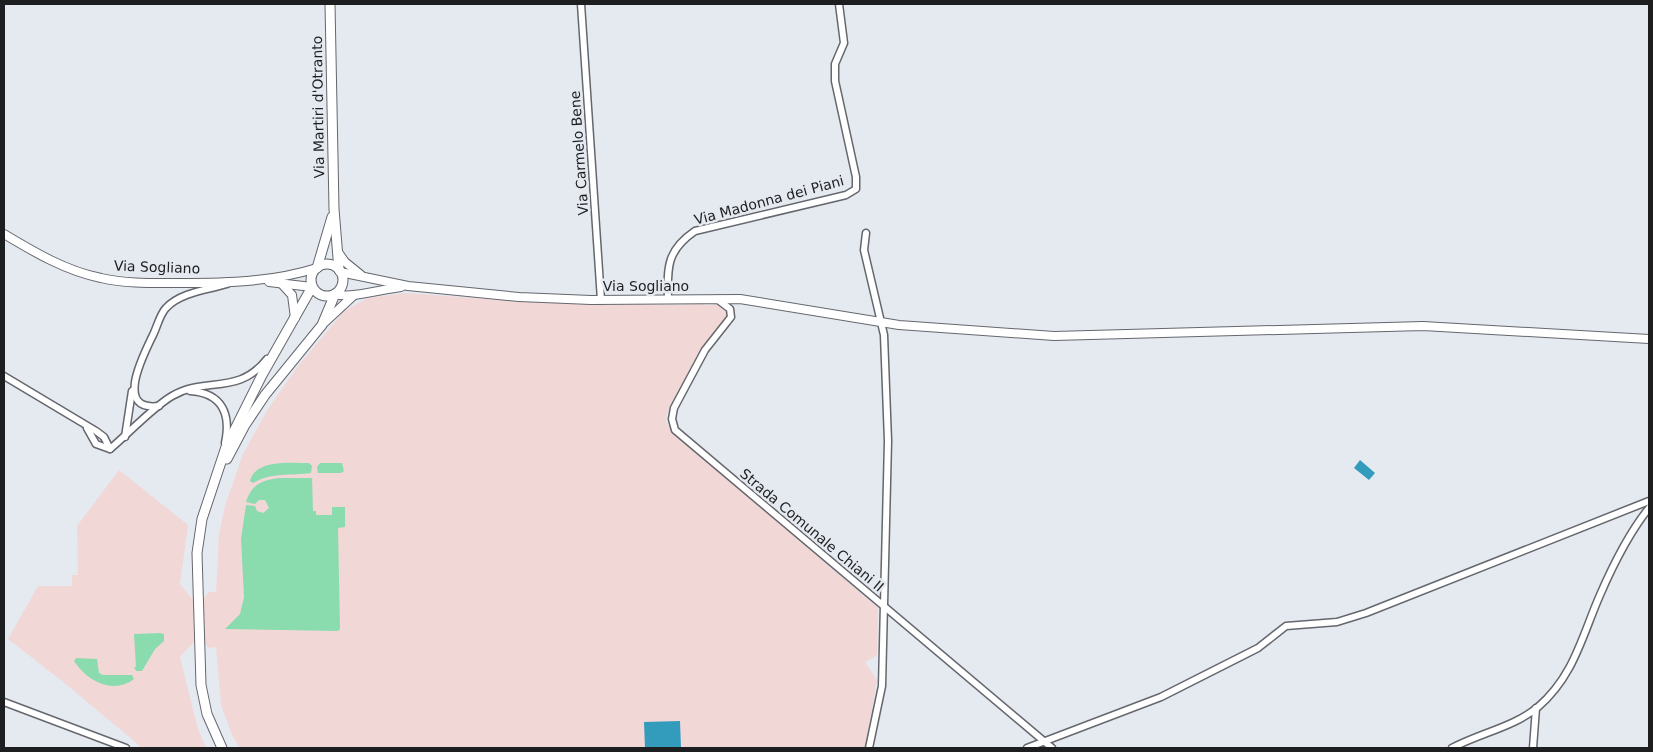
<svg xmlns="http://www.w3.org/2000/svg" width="1653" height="752" font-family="'DejaVu Sans',sans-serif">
<rect width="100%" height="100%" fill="#e5e9f0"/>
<polygon fill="#f2d7d7" points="406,293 542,303 681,305 704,303 705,306 716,304 727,313 728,316 700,350 667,413 666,421 671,430 878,608 877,655 865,662 877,680 865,748 240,748 232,735 221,705 216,647 209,648 203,641 194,642 180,657 198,729 206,748 140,748 140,746 62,681 8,639 38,586 72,586 72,575 78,575 77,526 119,470 188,525 180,584 192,599 204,598 209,592 216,592 219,534 225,506 243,454 268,409 298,366 344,311 368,298"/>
<g fill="#8adcaf">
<path d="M309,463l3,3 -1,7c-20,3 -40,-1 -58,10l-3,-2c5,-22 41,-18 59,-18z"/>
<polygon points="320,463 342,463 344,471 341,473 318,473 317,467"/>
<path d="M279,478h33l1,33h3v4h16v-8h13v20l-7,1 2,101 -2,2 -113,-2 15,-15 4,-17 -3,-58 5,-34 9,1 2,5 6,2 6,-5 -4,-8h-6l-4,4 -9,-2c5,-17 16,-22 33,-24z"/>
<polygon points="160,633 164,634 164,641 155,649 142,671 136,671 134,667 136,667 134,634"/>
<path d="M76,658l21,1 2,14 4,2h29l2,4c-21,16 -47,2 -60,-18z"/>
</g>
<g fill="#339cbc">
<polygon points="1360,460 1375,473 1369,480 1354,468"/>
<polygon points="680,721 681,748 645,748 644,722"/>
</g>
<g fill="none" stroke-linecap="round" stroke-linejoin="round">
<g stroke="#64676d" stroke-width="9">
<g id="minor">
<polyline points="581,4 601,300"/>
<polyline points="866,233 864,250 884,335 888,441 882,686 869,748"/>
<path d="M668,299c-1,-32 -1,-49 27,-68l151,-36 10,-6v-12l-21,-96v-17l9,-21 -5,-39"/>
<polyline points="717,299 730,309 731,317 705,350 674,408 672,419 675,430 1052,748"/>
<polyline points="4,376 96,431 104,437 110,449"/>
<path d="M190,391c33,2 41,24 35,52"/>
<path d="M159,406c-46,6 -15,-52 -6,-71 4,-8 7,-21 13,-27 15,-16 42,-18 61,-24"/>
<path d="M87,428l9,16 14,5c18,-15 43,-42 62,-53 34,-20 66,0 95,-37"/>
<polyline points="125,437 132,391"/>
<polyline points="4,702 126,748"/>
<polyline points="1027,748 1161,697 1258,648 1286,626 1337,622 1366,613 1649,501"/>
<path d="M1452,748c28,-15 62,-21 86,-41 36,-31 44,-71 62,-112 13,-30 29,-62 49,-87"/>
<polyline points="1533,748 1536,708"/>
</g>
</g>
<g stroke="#64676d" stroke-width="10">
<g id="tertiary">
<path d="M4,234c30,18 62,37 97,44 26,6 53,5 80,5 47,0 91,-1 136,-15"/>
<polyline points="338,252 345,262 361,275"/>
<polyline points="340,272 408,286 519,297 591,300 740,299 899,325 1054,336 1423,326 1649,339"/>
<polyline points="269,282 312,287"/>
<polyline points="281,283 292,295 295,318"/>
<path d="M335,294c15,5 48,-5 66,-7"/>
<polyline points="325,322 353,296"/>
</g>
</g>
<g stroke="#64676d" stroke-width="11">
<g id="secondary">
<polyline points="330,4 334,209 339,270"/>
<circle cx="327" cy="280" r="16"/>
<polyline points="317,268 332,217"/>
<polyline points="227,459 245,425 265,395 322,325 335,294"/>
<polyline points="222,748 207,714 201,685 197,553 202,519 226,447 262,375 312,287"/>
</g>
</g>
<use href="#minor" stroke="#fff" stroke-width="6"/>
<use href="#tertiary" stroke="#fff" stroke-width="8"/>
<use href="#secondary" stroke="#fff" stroke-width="9"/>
</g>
<g text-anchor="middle" stroke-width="5" stroke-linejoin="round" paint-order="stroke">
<g font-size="14" fill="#1d1e20" stroke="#e5e9f0">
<text transform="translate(318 107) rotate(-91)" y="5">Via Martiri d'Otranto</text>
<text transform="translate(579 153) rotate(-94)" y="5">Via Carmelo Bene</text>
<text transform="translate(769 200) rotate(-15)" y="5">Via Madonna dei Piani</text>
<text transform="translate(157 267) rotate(2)" y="5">Via Sogliano</text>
<text x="646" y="291">Via Sogliano</text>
<text transform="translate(812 530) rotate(40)" y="5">Strada Comunale Chiani II</text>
</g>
</g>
<rect width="1653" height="752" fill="none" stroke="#1d1e20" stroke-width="10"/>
</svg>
